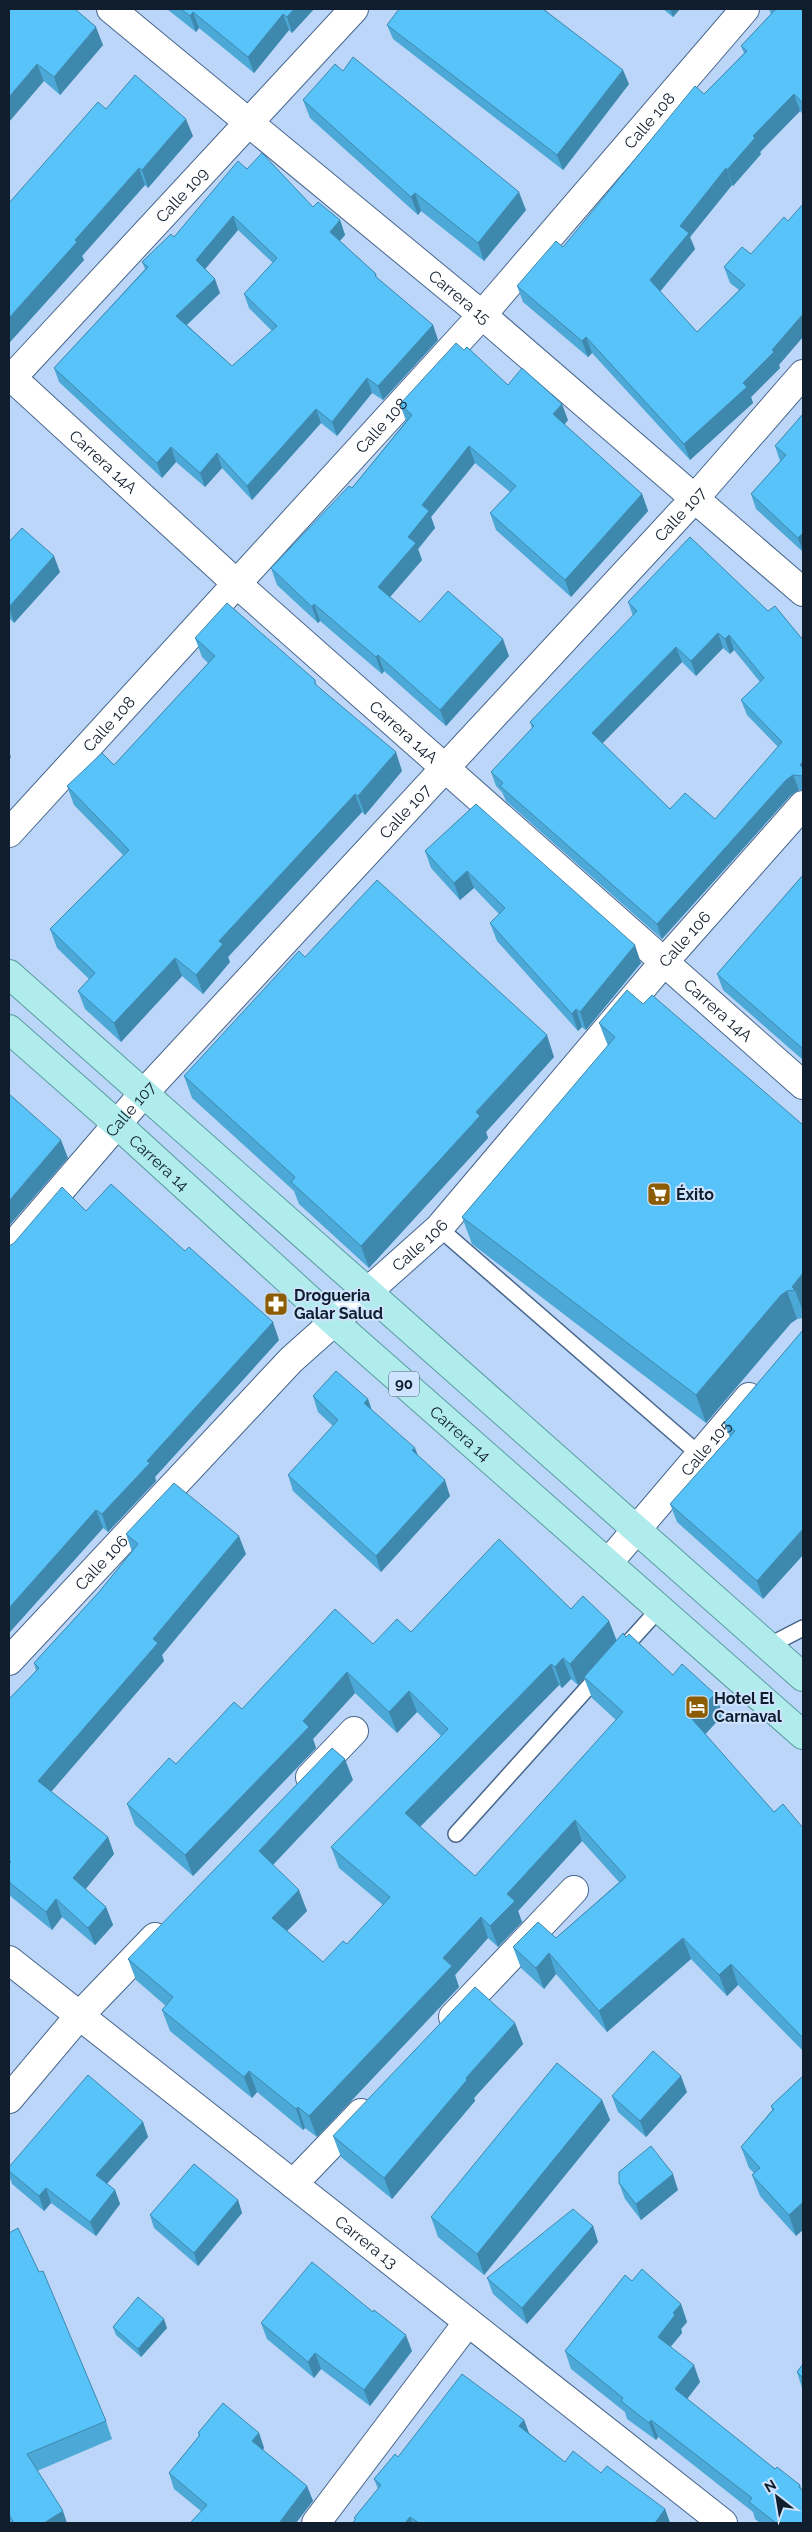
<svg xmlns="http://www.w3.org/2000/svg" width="812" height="2532" font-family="Raleway,sans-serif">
<rect width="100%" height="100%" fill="#bbd6f9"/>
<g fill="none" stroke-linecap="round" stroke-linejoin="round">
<g stroke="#47668c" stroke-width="18">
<g id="service">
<polyline points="439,1228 700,1455"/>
<polyline points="768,1646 803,1628"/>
<polyline points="620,1652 659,1609"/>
<polyline points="456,1834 601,1673"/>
</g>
</g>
<g stroke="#47668c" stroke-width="30">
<g id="minor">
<path id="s1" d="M111,9l371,306 321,277"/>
<path id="s2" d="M9,375l227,208 567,502"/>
<path id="s3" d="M9,381l345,-372"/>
<path id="s4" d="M9,833l473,-518 263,-306"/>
<path id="s5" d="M9,1250l134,-156 552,-596 108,-124"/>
<path id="s6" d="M608,1563l141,-166"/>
<path id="s7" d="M9,1661l282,-301 148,-132 225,-266 139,-157"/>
<polyline points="310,1777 354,1731"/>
<path id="s8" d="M9,1960l714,563"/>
<polyline points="453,2017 574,1890"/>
<polyline points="9,2099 79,2016 155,1937"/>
<polyline points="293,2184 361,2113"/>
<polyline points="316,2523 468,2322"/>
</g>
</g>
<g stroke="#569ca0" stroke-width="30">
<g id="primary">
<polyline points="9,974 803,1677"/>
<path id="s9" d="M9,1029l109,96 216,197 469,413"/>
</g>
</g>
<use href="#service" stroke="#fff" stroke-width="15"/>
<use href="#minor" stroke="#fff" stroke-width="28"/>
<use href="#primary" stroke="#b0eceb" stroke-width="28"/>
</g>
<g fill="#4ca8d6" fill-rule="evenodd">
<polygon points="9,9 103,45 60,95 44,81"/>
<polygon points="167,9 314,9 292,33 289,30 254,73 199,28 196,32"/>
<polygon points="545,9 546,11 629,84 563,170 393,39 387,25"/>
<polygon points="663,9 680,9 673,17"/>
<polygon points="769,9 803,9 803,114 800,111 760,152 761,154 733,186 732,185 690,237 695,249 660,292 697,332 739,290 730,283 724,267 742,247 780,368 751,397 753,403 690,460 592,353 588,357 523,302 517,286 563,247 704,94 744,53 741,46 771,14"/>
<polygon points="343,71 526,210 484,261 421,211 418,215 310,118 303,100"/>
<polygon points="106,109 193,136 148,188 145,185 82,256 84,260 10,342 9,341 9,203"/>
<path d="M247,169l66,38 27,13 5,15 -5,6 36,33 1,4 56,47 5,15 -55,60 -11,-7 -35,43 -16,-13 -69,77 -30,-32 -17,19 -29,-25 -14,16 -103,-96 -5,-14 91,-99 -3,-7 32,-25zM238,230l35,33 -29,31 5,14 23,23 -40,35 -45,-41 33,-32 -15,-24z"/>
<polygon points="508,385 568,420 564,425 642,494 648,511 571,597 496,530 490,513 510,492 475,463 431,517 435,528 418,549 422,560 390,597 420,622 509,656 446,726 384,671 382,674 320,621 318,623 277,585 271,568 352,488 406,421 400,404"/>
<polygon points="803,414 803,552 756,509 751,494 780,461 775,446"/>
<polygon points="9,542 60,572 14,623 9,618"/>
<path d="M628,602l140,9 35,29v151l-4,-1 -8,5 -129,144 -156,-138 -4,-9 -6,-6 -5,-14 41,-44 -2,-6 103,-106zM723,648l7,6 4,-4 26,32 -19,18 6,15 31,32 -63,72 -45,-10 -68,-66 80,-81 14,14z"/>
<polygon points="195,638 315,680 317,686 402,771 365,815 362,812 228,957 230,962 203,994 182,976 121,1042 85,1009 78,991 89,979 57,948 50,929 123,855 74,805 67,786 114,765 208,663 202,657"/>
<polygon points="476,804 641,963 586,1030 582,1027 578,1031 497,941 490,923 499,914 474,888 460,900 431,868 425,851"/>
<polygon points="803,875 803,1060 723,990 717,974"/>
<polygon points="305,957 554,1057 486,1132 488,1138 369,1268 299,1204 294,1191 192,1098 184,1076"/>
<polygon points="643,1004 803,1125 803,1318 797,1319 791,1323 706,1423 472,1244 462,1217 608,1046 599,1023"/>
<polygon points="86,1211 279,1340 155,1477 156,1481 108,1532 103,1528 9,1633"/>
<polygon points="803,1330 803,1555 763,1599 677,1522 670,1504 730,1437 724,1423"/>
<polygon points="313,1396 368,1399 372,1410 417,1455 450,1496 381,1572 293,1491 288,1475 333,1426 318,1412"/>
<polygon points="126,1534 246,1554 162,1655 164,1661 51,1791 108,1837 114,1854 85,1889 106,1907 113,1925 95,1945 62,1917 52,1930 9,1895 9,1699 36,1671 34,1663 99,1592 132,1552"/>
<path d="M571,1609l38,12 8,20 56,34 42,19 8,21 -18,19 69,78 29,16v223l-65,-66 -11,11 -36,-37 -84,73 -51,-58 -12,15 -23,-21 -8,-21 43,-9 63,-56 -37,-41 -64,70 4,11 -24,25 -10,-9 -33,37 4,12 -142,150 -12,-9 -2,2 -46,-38 -5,6 -82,-67 -8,-21 4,-4 -30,-26 -8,-21 225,-179 -80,85 34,46 -20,20 36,31 24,-18 36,-39 -44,-37 -8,-21 110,-111 -24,-24 -20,21 -42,-40 -42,46 3,9 -123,128 -58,-51 -8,-21 115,-95 131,-65 38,-12zM584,1678l8,20 24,22 -141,156 -55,-49 139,-142 3,3 9,-9 7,6z"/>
<polygon points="515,2023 523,2044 474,2098 475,2101 392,2199 341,2157 333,2136"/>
<polygon points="803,2076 796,2236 760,2196 752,2175 754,2173 749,2168 741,2147 772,2110 771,2106"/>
<polygon points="687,2092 646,2137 618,2112 612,2096"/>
<polygon points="602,2100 610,2120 484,2275 438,2237 431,2217"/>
<polygon points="143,2122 148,2137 107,2184 115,2190 120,2204 96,2236 51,2203 44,2211 12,2184 9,2175 9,2167"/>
<polygon points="619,2183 678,2190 641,2220 625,2199"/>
<polygon points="238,2200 242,2213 198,2266 154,2228 150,2215"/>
<polygon points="593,2226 598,2242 527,2324 493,2294 487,2278"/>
<polygon points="9,2233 106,2421 112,2439 37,2471 67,2523 9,2523"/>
<polygon points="632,2281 681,2304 687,2322 681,2329 682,2333 670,2347 700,2382 687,2399 775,2469 800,2485 802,2490 803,2523 760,2523 755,2519 753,2512 658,2437 656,2440 627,2419 625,2412 571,2369 565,2351"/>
<polygon points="373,2312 412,2351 370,2406 321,2369 314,2378 267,2339 261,2323"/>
<polygon points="113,2327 167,2328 141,2357 116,2335"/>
<polygon points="803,2364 803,2391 797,2372"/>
<polygon points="524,2420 529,2433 565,2462 601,2473 665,2509 670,2523 352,2523 355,2520 354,2518 378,2489 374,2479 398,2457"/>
<polygon points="198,2433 259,2433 264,2448 263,2450 307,2486 313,2501 201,2511 174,2489 169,2473 199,2436"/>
</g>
<g fill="#3e88ae">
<polygon points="294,9 314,9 292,33 287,17"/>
<polygon points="670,9 680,9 673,17"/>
<polygon points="193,12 199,28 196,32 190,16"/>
<polygon points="283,14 289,30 254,73 248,57"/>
<polygon points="96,27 103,45 60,95 54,77"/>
<polygon points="37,64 44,81 9,122 9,97"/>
<polygon points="623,70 629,84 563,170 557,155"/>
<polygon points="794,94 800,111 760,152 761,154 733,186 727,170 753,136"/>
<polygon points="186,119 193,136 148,188 142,170"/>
<polygon points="139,168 145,185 82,256 84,260 10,342 9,339 9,318 75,240"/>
<polygon points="726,168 732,185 690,237 695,249 655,297 650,280 680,226"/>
<polygon points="519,192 526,210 484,261 478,243"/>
<polygon points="415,193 421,211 418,215 411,197"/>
<polygon points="233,216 238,230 201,274 196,260"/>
<polygon points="340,220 345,235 335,246 330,232"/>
<polygon points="215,279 220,293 181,330 176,316"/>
<polygon points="803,314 803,337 779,365 780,368 751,397 753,403 690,460 684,444 743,383"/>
<polygon points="433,325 438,340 383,400 378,386"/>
<polygon points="586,337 592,353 588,357 582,341"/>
<polygon points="367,378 372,393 337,436 332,422"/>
<polygon points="562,404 568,420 559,431 553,414"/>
<polygon points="316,409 321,423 252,500 247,486"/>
<polygon points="469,446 475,463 431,517 435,528 418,549 422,560 384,604 378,587 408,537 422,505"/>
<polygon points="171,447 176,462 162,478 157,463"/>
<polygon points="217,453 222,468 205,487 200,473"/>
<polygon points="642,494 648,511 571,597 565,580"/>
<polygon points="803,533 803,551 798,538"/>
<polygon points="54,556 60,572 14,623 9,607"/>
<polygon points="314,604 320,621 318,623 312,607"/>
<polygon points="718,633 723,648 696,676 691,661"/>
<polygon points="729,635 734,650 730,654 725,639"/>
<polygon points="503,639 509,656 446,726 440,710"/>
<polygon points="676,647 682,662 598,748 592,733"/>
<polygon points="378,655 384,671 382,674 376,657"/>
<polygon points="9,752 11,757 9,760"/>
<polygon points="396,752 402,771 365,815 358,796"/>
<polygon points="803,761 803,774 800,765"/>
<polygon points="793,775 799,790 791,795 662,939 657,924 786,780"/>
<polygon points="355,794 362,812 228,957 230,962 203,994 196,975 219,941"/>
<polygon points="467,871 474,888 460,900 454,883"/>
<polygon points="635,945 641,963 586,1030 580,1012"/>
<polygon points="175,958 182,976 121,1042 114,1023"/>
<polygon points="576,1009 582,1027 578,1031 572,1014"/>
<polygon points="547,1035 554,1057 486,1132 488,1138 369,1268 361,1246 476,1112"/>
<polygon points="61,1140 68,1158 9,1226 9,1201"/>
<polygon points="803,1273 803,1312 795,1290 792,1287"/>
<polygon points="787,1291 797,1319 791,1323 706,1423 696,1395 781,1295"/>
<polygon points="273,1322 279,1340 155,1477 156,1481 108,1532 102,1514 147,1461"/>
<polygon points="368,1399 373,1415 364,1403"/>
<polygon points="415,1448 421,1463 412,1450"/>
<polygon points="445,1480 450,1496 381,1572 376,1556"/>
<polygon points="96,1510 103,1528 9,1633 9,1608"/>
<polygon points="803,1529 803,1555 763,1599 757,1581"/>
<polygon points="239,1536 246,1554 162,1655 164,1661 45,1799 38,1781 153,1639"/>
<polygon points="609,1621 617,1642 578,1685 570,1664"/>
<polygon points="563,1658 571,1679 562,1688 555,1667"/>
<polygon points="551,1664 559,1685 413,1834 405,1813"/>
<polygon points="347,1672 355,1693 313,1739 316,1748 193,1876 185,1855 303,1721"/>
<polygon points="409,1691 417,1712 397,1733 389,1712"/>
<polygon points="715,1694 723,1715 700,1740 692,1719"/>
<polygon points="345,1759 353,1780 266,1872 259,1851"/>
<polygon points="575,1820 582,1841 518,1911 522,1922 498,1947 490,1926 507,1894"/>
<polygon points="108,1837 114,1854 80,1896 73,1878"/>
<polygon points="299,1890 307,1911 279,1939 272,1918"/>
<polygon points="56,1899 62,1917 52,1930 46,1912"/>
<polygon points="106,1907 113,1925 95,1945 88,1928"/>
<polygon points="481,1917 488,1938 455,1975 459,1987 317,2137 309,2116 443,1958"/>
<polygon points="683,1938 691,1959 607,2032 599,2011"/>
<polygon points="549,1953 556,1974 544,1989 536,1968"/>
<polygon points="731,1964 738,1985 727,1996 719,1975"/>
<polygon points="515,2023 523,2044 474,2098 475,2101 392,2199 384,2178 466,2078"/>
<polygon points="249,2071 257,2092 252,2098 244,2077"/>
<polygon points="681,2076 687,2092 646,2137 640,2121"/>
<polygon points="602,2100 610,2120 484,2275 477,2254"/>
<polygon points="298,2107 305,2128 303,2130 296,2109"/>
<polygon points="143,2122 148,2137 101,2190 96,2175"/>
<polygon points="673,2174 678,2190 641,2220 636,2204"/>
<polygon points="46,2188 51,2203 44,2211 39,2196"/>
<polygon points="115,2190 120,2204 96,2236 90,2222"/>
<polygon points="238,2200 242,2213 198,2266 194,2253"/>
<polygon points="803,2202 803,2230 796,2236 789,2215"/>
<polygon points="593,2226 598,2242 527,2324 522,2308"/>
<polygon points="681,2304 687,2322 681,2329 682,2333 664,2355 658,2337 673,2313"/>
<polygon points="164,2319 167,2328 141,2357 138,2349"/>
<polygon points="406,2335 412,2351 370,2406 364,2390"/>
<polygon points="315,2353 321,2369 314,2378 308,2362"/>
<polygon points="694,2365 700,2382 681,2407 675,2389"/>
<polygon points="524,2420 530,2436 519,2426"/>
<polygon points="651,2420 658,2437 656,2440 649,2423"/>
<polygon points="259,2433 264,2448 257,2457 252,2441"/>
<polygon points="307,2486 313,2501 296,2523 279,2523"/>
<polygon points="665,2509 670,2523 655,2523"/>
<polygon points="63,2511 67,2523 44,2523"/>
<polygon points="410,2517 412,2523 405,2523"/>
</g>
<g fill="#58c3f9" stroke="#3e88ae" fill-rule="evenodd">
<polygon points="9,9 75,9 96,27 54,77 37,64 9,97"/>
<polygon points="181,9 294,9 287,17 283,14 248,57 193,12 190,16"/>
<polygon points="399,9 543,9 623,70 557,155 387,25"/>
<polygon points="774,9 803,9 803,103 794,94 753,136 755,138 727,170 726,168 680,226 689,233 650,280 697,332 745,285 724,267 742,247 751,254 784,217 788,221 803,204 803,314 772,350 774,352 743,383 747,387 684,444 586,337 582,341 517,286 556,241 563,247 695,86 704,94 747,51 741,46 775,10"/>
<polygon points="353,57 519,192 478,243 415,193 411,197 303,100 335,64 343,71"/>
<polygon points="135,75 186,119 142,170 139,168 75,240 77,242 9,318 9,203 98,102 106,109"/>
<path d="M262,153l51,54 5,-5 22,18 -10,12 46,42 -1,2 58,49 -55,61 -11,-8 -35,44 -16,-13 -69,77 -30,-33 -17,20 -29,-26 -14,16 -103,-95 94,-101 -6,-5 29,-28 3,3 64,-76 9,8zM233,216l44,42 -33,36 33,32 -45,40 -56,-50 39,-37 -19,-19z"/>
<polygon points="456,343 464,350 467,347 508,385 522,368 562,404 553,414 642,494 565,580 490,513 516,486 469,446 422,505 429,511 408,537 416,543 378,587 420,622 448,591 503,639 440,710 378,655 376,657 314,604 312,607 271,568 349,486 352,488 412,415 400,404"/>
<polygon points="803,414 803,533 798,538 751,494 786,455 775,446"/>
<polygon points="22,528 54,556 9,607 9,542"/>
<path d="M690,537l78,74 7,-5 28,34v121l-3,4 3,3v8l-10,-1 -7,5 -129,144 -157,-138 3,-3 -12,-11 43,-46 -4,-4 107,-111 -9,-9zM718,633l7,6 4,-4 35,43 -23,22 41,42 -67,77 -30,-26 -15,16 -78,-76 84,-86 15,14z"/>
<polygon points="227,603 315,680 315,684 396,752 358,796 355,794 219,941 223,944 196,975 175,958 114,1023 78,991 95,973 50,929 129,850 67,786 102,753 114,765 215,656 195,638"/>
<polygon points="476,804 635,945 580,1012 576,1009 572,1014 490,923 505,908 467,871 454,883 425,851"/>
<polygon points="803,875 803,1049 717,974"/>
<polygon points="377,880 547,1035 476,1112 480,1116 361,1246 291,1182 295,1177 184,1076 299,951 305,957"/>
<polygon points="627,990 643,1004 652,995 803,1125 803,1273 792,1287 795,1290 787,1291 781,1295 696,1395 462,1217 615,1037 599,1023"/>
<polygon points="9,1094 61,1140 9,1201"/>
<polygon points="111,1184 185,1251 189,1247 273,1322 147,1461 150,1463 102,1514 96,1510 9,1608 9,1246 14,1243 62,1187 86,1211"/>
<polygon points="803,1330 803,1529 757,1581 670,1504 735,1431 724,1423"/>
<polygon points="336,1371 368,1399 364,1403 415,1448 412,1450 445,1480 376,1556 288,1475 338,1420 313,1396"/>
<polygon points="174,1483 239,1536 153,1639 158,1643 38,1781 108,1837 73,1878 106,1907 88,1928 56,1899 46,1912 9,1882 9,1864 11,1862 9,1861 9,1699 39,1668 34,1663 99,1592 138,1544 126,1534"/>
<polygon points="499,1539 571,1609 583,1596 609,1621 570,1664 563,1658 555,1667 551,1664 405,1813 475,1876 623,1712 584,1677 623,1633 626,1637 629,1634 673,1675 682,1664 715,1694 692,1719 774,1812 783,1804 803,1828 803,2038 731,1964 719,1975 683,1938 599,2011 549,1953 536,1968 513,1947 538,1922 556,1938 626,1877 575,1820 507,1894 515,1901 490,1926 481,1917 443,1958 452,1966 309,2116 298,2107 296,2109 249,2071 244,2077 162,2010 173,1997 128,1959 332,1748 345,1759 259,1851 299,1890 272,1918 323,1962 343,1941 347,1944 390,1897 331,1847 448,1729 409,1691 389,1712 347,1672 303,1721 309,1727 185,1855 127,1804 169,1758 176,1764 234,1702 242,1709 335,1609 373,1644 397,1619 411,1632"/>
<polygon points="475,1987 515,2023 466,2078 467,2080 384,2178 333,2136"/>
<polygon points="653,2051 681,2076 640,2121 612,2096"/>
<polygon points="557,2063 602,2100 477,2254 431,2217"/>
<polygon points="88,2075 143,2122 96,2175 115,2190 90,2222 46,2188 39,2196 9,2171 9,2167"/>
<polygon points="803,2076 803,2202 789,2215 752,2175 760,2168 741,2147 774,2109 771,2106"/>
<polygon points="651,2146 673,2174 636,2204 619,2183 619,2172"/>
<polygon points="194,2164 238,2200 194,2253 150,2215"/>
<polygon points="573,2209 593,2226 522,2308 487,2278"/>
<polygon points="18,2228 39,2272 43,2271 106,2421 27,2454 63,2511 44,2523 14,2523 9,2515 9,2233"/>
<polygon points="312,2262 373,2312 374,2310 406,2335 364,2390 315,2353 308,2362 261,2323"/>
<polygon points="642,2269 681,2304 673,2313 675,2315 658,2337 694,2365 675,2389 775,2469 777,2467 800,2485 799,2487 803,2491 803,2523 776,2523 749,2502 752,2498 651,2420 649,2423 621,2401 623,2398 565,2351 625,2275 632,2281"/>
<polygon points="138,2297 164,2319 138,2349 113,2327"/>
<polygon points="803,2364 803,2378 797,2372"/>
<polygon points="462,2374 524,2420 519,2426 565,2462 573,2451 601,2473 607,2466 665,2509 655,2523 419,2523 410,2517 405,2523 352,2523 356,2519 354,2518 381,2485 374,2479 395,2454 398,2457"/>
<polygon points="223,2403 259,2433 252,2441 307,2486 279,2523 190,2523 207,2505 169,2473 200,2435 198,2433"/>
</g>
<defs>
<g id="supermarket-square" transform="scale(1.25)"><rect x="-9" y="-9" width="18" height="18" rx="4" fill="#8c5c03" stroke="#cee3fd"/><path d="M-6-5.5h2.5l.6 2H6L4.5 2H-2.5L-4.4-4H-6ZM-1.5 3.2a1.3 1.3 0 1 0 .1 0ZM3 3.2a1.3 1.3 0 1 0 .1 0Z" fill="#fff"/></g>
<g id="pharmacy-square" transform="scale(1.25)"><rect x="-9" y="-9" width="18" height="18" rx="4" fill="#8c5c03" stroke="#cee3fd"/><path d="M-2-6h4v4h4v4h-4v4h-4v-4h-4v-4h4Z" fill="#fff"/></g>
<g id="hotel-square" transform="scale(1.25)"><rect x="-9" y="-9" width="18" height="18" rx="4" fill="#8c5c03" stroke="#cee3fd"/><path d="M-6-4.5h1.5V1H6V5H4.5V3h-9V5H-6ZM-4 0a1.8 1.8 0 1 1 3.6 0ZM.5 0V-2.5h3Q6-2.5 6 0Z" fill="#fff"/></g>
</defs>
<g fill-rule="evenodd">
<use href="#supermarket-square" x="659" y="1194"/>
<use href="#pharmacy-square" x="276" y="1304"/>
<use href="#hotel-square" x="697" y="1707"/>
</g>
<g text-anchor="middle" stroke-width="4" stroke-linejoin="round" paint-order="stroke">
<rect fill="#cee3fd" stroke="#49586b" stroke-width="1" x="389" y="1371.5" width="30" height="25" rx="4"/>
<g font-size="15" font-weight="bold" fill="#101d2d">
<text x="404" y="1389">90</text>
</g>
<g font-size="16" fill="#101d2d" stroke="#cee3fd">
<text dy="6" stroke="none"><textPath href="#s4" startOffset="958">Calle 108</textPath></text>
<text dy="6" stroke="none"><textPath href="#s3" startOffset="254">Calle 109</textPath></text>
<text dy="6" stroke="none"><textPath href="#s1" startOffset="452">Carrera 15</textPath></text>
<text dy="6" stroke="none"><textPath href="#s4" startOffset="552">Calle 108</textPath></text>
<text dy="6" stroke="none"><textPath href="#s2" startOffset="128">Carrera 14A</textPath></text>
<text dy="6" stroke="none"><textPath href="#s5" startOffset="996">Calle 107</textPath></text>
<text dy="6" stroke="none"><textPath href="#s4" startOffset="148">Calle 108</textPath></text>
<text dy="6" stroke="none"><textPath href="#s2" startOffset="532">Carrera 14A</textPath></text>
<text dy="6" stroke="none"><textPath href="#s5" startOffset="591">Calle 107</textPath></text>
<text dy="6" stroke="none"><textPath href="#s7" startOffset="990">Calle 106</textPath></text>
<text dy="6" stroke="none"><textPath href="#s2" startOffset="952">Carrera 14A</textPath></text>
<text dy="6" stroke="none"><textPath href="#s5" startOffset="186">Calle 107</textPath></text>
<text dy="6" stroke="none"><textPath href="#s9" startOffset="201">Carrera 14</textPath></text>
<text dy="6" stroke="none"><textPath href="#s7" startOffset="585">Calle 106</textPath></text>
<text dy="6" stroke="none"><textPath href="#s9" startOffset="606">Carrera 14</textPath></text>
<text dy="6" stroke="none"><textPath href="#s6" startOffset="151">Calle 105</textPath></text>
<text dy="6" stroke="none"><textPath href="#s7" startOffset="135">Calle 106</textPath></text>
<text dy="6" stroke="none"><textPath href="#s8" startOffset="455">Carrera 13</textPath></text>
</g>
<g font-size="16" font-weight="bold" fill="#101d2d" stroke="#cee3fd" text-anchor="start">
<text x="676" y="1200">Éxito</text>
<text x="294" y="1301">Drogueria<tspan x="294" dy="18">Galar Salud</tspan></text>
<text x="714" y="1704">Hotel El<tspan x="714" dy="18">Carnaval</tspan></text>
</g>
</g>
<rect width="812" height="2532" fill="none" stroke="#101d2d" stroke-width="20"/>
<g transform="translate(777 2497) rotate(329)" stroke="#cee3fd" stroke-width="4" paint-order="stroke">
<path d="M0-4L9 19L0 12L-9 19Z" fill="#101d2d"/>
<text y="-8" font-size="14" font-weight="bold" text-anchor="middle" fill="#101d2d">N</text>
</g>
</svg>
